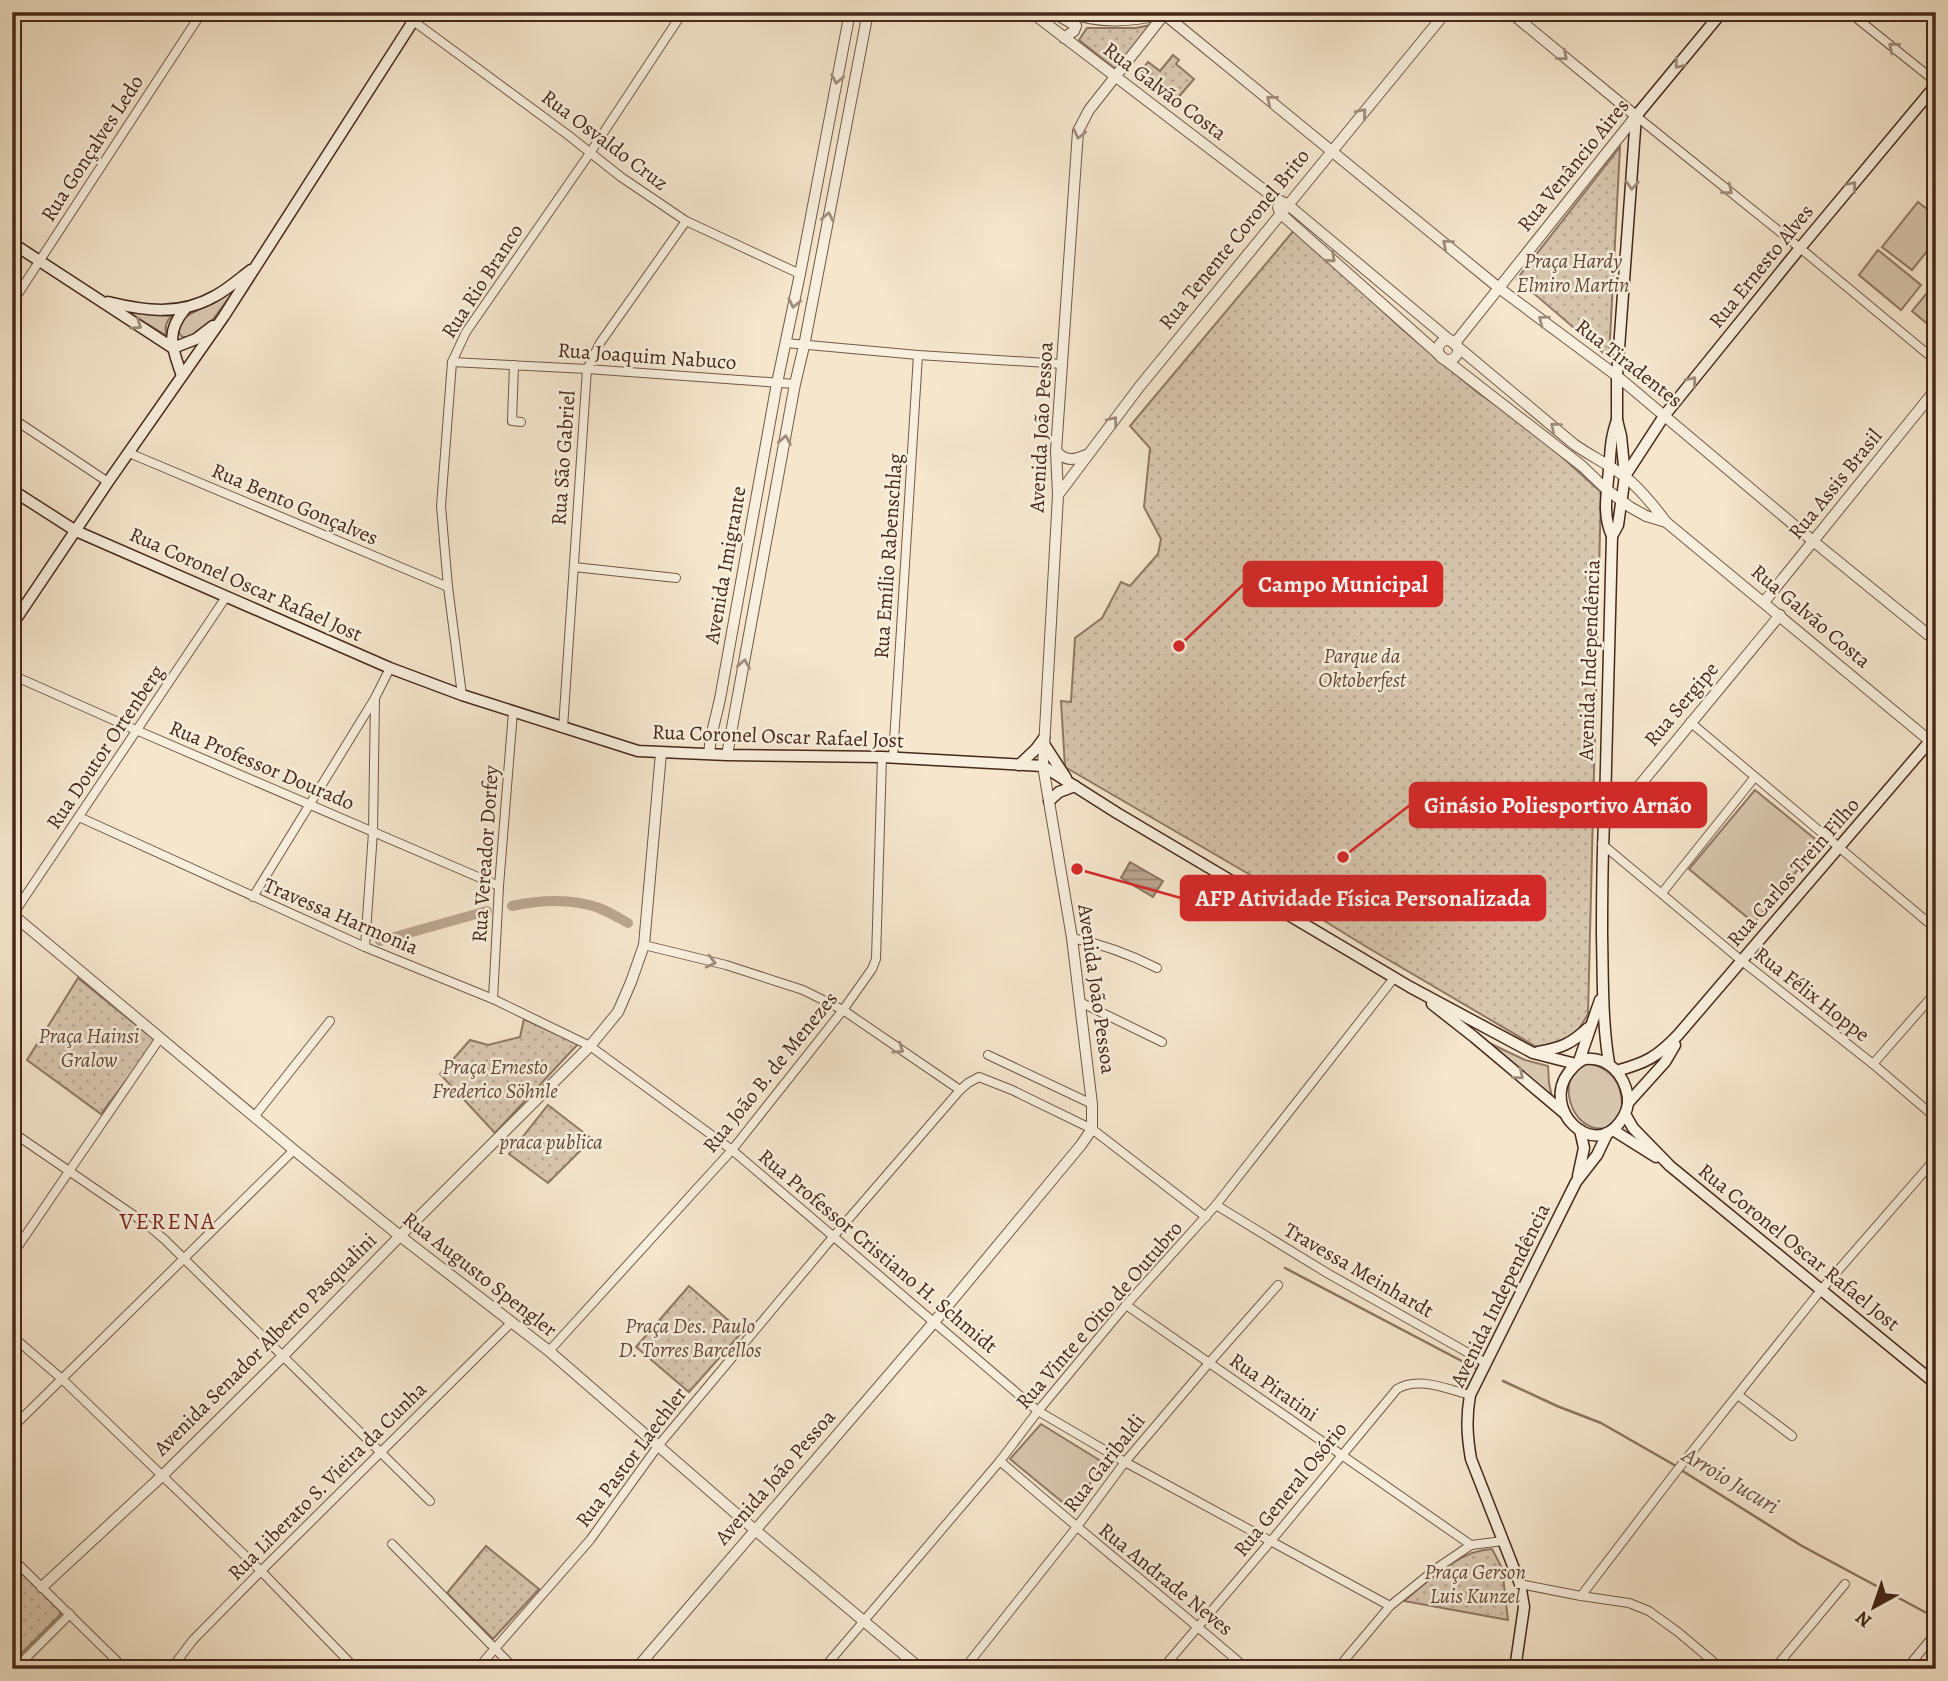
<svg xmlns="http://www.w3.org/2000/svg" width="1948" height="1681" font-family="Alegreya,serif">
<defs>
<pattern id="park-dots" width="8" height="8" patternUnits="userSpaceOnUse" patternTransform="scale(1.75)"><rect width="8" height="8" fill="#d7c6ae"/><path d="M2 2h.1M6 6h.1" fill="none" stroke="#baaa95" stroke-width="1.8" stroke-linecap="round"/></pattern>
<pattern id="water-rules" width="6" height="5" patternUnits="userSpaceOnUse" patternTransform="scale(1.75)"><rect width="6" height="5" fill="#baa58f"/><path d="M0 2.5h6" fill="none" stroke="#998674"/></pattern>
</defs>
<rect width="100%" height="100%" fill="#f5e6cc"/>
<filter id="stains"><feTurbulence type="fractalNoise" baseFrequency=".00286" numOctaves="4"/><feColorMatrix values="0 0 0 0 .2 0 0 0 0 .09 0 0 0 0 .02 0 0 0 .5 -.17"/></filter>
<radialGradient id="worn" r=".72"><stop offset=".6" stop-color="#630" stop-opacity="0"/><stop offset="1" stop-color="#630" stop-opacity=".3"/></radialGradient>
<g fill="#d7c6ae" stroke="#8f7764" stroke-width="2">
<polygon points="1918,202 1936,216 1936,240 1912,270 1882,247"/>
<polygon points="1878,250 1921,285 1901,310 1859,275"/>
<polygon points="1936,282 1936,331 1912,311"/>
<polygon points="237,287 211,322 189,339 181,336 178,331 182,319"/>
<path d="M128,312l44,4c-7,6 -8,12 -5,20z"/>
<polygon points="1755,790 1820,843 1754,923 1689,869"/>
<polygon points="1485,1041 1525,1060 1548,1066 1549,1083 1552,1097"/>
<path d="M1588,1063c18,4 30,13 33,32 1,6 2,12 0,17 -2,6 -10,11 -15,16 -35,7 -54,-54 -18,-65z"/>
<polygon points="1041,1424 1104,1463 1072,1510 1010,1459"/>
</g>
<g fill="url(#park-dots)" stroke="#8f7764" stroke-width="2">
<polygon points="1155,24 1118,71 1079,40 1087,28 1136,28"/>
<polygon points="1173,55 1179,60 1176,64 1194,79 1176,100 1141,71 1148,62 1160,71"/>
<polygon points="1620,147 1609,358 1517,279"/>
<path d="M1295,229l107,100 75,63 56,39 68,61 -13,522c-14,26 -20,27 -48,35l-175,-103 -118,-73 -182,-106 -4,-66 10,1 4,-64 27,-20 19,-36 9,4 28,-32 3,-15 -17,-32 6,-59 -20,-22z"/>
<polygon points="78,978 156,1041 101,1114 27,1060"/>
<polygon points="524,1019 578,1044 495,1133 440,1074 470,1040 488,1045 520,1037"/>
<polygon points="548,1105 592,1139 548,1183 509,1154"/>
<polygon points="689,1286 742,1332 689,1392 636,1347"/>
<polygon points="486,1546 539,1589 493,1639 447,1593"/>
<path d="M1492,1549l10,19 6,52 -104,-19c24,-20 55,-51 88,-52z"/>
<polygon points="23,1574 62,1613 12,1663 12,1584"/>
</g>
<polygon fill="url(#water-rules)" stroke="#8c7360" stroke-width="2" points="1130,862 1163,881 1153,897 1121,878"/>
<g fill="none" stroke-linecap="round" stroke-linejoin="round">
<g stroke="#8c7360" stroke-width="2.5">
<polyline points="1285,1268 1475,1368"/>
<polyline points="1503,1381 1557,1406 1601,1423 1676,1466"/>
<polyline points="1681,1470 1802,1546 1936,1618"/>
</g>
<g stroke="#baa58f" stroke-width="10">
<path d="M512,906c28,-6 59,-8 87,2 10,4 20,10 29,15"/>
<polyline points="380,941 487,911"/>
</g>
<g stroke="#725846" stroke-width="10">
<g id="minor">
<polyline points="401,12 568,135 621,177 686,221 800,274"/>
<polyline points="1849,12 1936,82"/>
<polyline points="1636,116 1800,248 1936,361"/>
<polyline points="12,303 202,12"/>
<polyline points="786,343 918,355 1063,364"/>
<polyline points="452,362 587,369 795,384"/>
<polyline points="514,365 512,421 521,422"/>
<polyline points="12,418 108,482"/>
<polyline points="129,453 448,587"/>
<polyline points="574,567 676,578"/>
<polyline points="12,675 136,730 499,886"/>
<polyline points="462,695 448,587 441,506 452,362 466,332 590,153 683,12"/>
<polyline points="1690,722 1936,929"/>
<polyline points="563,728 587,369 600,343 686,221"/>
<polyline points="893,758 918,355"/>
<polyline points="79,817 365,947 493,999 590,1046 732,1150 1038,1411 1125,1462 1390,1606"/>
<polyline points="1602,844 1742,961 1873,1064 1936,1118"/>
<polyline points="1662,893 1754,778"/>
<polyline points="253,897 375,698 390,668"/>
<polyline points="12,916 226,597"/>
<path d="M1072,938c30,6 57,16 85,30"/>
<polyline points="644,945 726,965 803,990 843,1010 960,1090"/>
<polyline points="365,947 373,832 375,698"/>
<polyline points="493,999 499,886 513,712"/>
<polyline points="1080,1002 1162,1042"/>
<polyline points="988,1055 1092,1104"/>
<polyline points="1873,1064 1936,992"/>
<polyline points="254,1117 330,1021"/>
<polyline points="12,1132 145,1223 164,1239 430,1501"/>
<polyline points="1216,1205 1327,1273 1486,1363"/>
<polyline points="12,1255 160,1038"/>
<polyline points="1126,1305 1471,1545"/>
<polyline points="12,1336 62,1379 261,1571 356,1669"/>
<polyline points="549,1351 732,1150 843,1010 872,969 876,959 882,757"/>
<polyline points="1738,1395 1792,1436"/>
<polyline points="12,1428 294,1150"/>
<path d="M1000,1461c81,71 166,138 247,208"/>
<polyline points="392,1544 515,1669"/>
<polyline points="12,1558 125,1669"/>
<polyline points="12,1576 21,1567"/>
<polyline points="1520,1584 1581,1596 1629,1603 1649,1611 1678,1632 1722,1669"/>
<polyline points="1581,1596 1675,1473 1821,1290 1936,1158"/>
<polyline points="15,1669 70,1614"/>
<polyline points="171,1669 193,1640 261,1571 512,1322"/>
<polyline points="477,1669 590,1540 658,1446 833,1237 960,1090 968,1083 979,1077 1012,1090 1092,1129 1206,1217"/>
<polyline points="823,1669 1000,1461 1038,1411 1126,1305 1216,1205 1394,978"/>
<polyline points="964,1669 1076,1528 1125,1462 1209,1363 1278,1285"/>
<path d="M1162,1669l109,-128 126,-152c21,-13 50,0 73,6"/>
<polyline points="1337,1669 1390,1606 1437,1568 1471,1545 1503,1541"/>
<polyline points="1774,1669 1845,1584"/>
<polyline points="1906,1669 1936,1633"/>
</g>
</g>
<g stroke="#725846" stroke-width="12">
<g id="tertiary">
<path d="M1031,12l245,187 11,5 288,241c16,11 33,19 49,31 16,12 30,30 42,46l264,219"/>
<polyline points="1053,12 1076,26 1074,31 1064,38"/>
<path d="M1069,12c30,13 64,9 95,2l335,274 118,88 196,165 123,100"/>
<polyline points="1278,207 1280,213 1443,358 1582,466 1606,489 1630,507 1646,516 1666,522"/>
<circle cx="1448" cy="350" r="10"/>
<polyline points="1455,343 1636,116 1510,12"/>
<path d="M1056,451c10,11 18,9 30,4"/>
<polyline points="1058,495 1140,386 1446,12"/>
<polyline points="1764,602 1936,389"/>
<polyline points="709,754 711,737 720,699 777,383 800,274 850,12"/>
<polyline points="727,755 795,384 804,346 868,12"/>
<polyline points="1605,806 1623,801 1630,797 1780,615"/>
<polyline points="12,914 294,1150 400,1236 549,1351 755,1530 921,1669"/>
<polyline points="42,1587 163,1475 282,1357 400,1236 590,1046 618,1012 631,982 644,945 661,753"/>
<polyline points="636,1669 935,1321 1081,1145 1092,1129 1092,1104 1072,938 1043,766 1058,495 1056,451 1078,131 1089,110 1166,12"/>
</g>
</g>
<g stroke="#47281a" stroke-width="13">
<g id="secondary">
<polyline points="12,243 173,348"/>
<path d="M108,302c37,9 72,14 107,-6 13,-7 24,-17 36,-26"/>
<polyline points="173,348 196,339 213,326"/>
<path d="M182,376c-9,-27 -18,-42 3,-67"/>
<polyline points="1625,476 1664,416 1800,248 1936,85"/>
<polyline points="12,490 76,531 390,668 462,695 638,751 727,755 882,757 1043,766 1117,813 1410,987 1533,1053 1576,1064"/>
<polyline points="1612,536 1618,525 1625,476 1621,436 1617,420 1617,376 1636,116 1722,12"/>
<polyline points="12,625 108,482 224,316 419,12"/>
<polyline points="1044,744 1066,778"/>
<polyline points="1019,765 1036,749 1044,738"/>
<polyline points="1049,801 1059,792 1075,786"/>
<polyline points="1432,1004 1474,1037 1563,1112"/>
<path d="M1538,1052c23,-4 33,-8 50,-24"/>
<path d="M1585,1059c24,-2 39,15 43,38 1,10 -2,17 -8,25 -27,38 -80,-13 -51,-50 5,-6 9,-11 16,-13z"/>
<polyline points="1579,1061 1600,1000"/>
<path d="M1609,1063c-7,-42 -6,-85 -7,-128 0,-43 0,-86 3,-129l7,-270c-10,-22 -5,-43 -3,-66 2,-21 1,-30 8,-50"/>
<path d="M1616,1071c30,-8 41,-14 62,-36l258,-301"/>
<polyline points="1628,1103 1665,1062 1675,1045"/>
<polyline points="1625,1114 1633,1128 1670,1166 1936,1384"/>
<polyline points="1613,1130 1656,1157"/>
<polyline points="1578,1176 1584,1148 1580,1130"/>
<path d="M1515,1669l9,-62 -4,-23 -49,-125c-4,-23 -5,-41 -1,-64l106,-213 21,-27 10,-21"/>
</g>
</g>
<use href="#minor" stroke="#f8efde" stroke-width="8"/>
<use href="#tertiary" stroke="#f8efde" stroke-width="10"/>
<use href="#secondary" stroke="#f8efde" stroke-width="10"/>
</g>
<defs><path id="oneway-chevron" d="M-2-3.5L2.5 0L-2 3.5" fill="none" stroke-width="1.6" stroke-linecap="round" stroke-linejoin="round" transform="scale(1.75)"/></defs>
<g stroke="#a08c7c">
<use href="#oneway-chevron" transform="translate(1893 47) rotate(-141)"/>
<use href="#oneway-chevron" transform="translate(1563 56) rotate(40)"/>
<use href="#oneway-chevron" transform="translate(1679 64) rotate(129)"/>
<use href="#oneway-chevron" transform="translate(837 79) rotate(101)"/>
<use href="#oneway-chevron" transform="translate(1271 100) rotate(-141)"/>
<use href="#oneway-chevron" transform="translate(1362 113) rotate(-50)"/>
<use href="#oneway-chevron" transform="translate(1079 134) rotate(103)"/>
<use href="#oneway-chevron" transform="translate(1632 185) rotate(94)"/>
<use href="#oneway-chevron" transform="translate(1852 186) rotate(-50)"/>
<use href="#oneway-chevron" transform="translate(1728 190) rotate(39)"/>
<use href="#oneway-chevron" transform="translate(828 217) rotate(-79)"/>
<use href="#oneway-chevron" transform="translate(1447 244) rotate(-140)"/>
<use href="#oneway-chevron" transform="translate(1331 258) rotate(43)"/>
<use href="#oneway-chevron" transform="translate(794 303) rotate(102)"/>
<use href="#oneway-chevron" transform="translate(1543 320) rotate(-143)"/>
<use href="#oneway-chevron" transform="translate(137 325) rotate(34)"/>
<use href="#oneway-chevron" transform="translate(1692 381) rotate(-51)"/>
<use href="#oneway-chevron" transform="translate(1113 421) rotate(-52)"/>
<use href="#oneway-chevron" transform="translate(1555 427) rotate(-140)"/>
<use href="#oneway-chevron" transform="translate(785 440) rotate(-80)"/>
<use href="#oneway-chevron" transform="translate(744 664) rotate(-80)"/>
<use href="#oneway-chevron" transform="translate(711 962) rotate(14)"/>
<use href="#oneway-chevron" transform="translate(899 1049) rotate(34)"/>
<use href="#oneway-chevron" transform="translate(1519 1075) rotate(40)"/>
</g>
<g text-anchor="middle" stroke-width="5" stroke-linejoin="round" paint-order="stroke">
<g font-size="21" fill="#47281a" stroke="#f8efde">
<text transform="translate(1165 91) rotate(37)" y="7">Rua Galvão Costa</text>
<text transform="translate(605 140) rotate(37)" y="7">Rua Osvaldo Cruz</text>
<text transform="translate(92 148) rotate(-57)" y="7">Rua Gonçalves Ledo</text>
<text transform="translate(1573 165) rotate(-51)" y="7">Rua Venâncio Aires</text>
<text transform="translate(1234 239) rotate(-51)" y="7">Rua Tenente Coronel Brito</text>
<text transform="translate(1761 266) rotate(-51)" y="7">Rua Ernesto Alves</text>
<text transform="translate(482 281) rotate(-57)" y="7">Rua Rio Branco</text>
<text transform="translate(647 356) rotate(4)" y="7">Rua Joaquim Nabuco</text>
<text transform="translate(1629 363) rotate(38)" y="7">Rua Tiradentes</text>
<text transform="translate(1041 427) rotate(-87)" y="7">Avenida João Pessoa</text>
<text transform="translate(563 458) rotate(-86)" y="7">Rua São Gabriel</text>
<text transform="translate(1835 484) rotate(-51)" y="7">Rua Assis Brasil</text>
<text transform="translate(295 504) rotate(23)" y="7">Rua Bento Gonçalves</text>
<text transform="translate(888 556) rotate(-86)" y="7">Rua Emílio Rabenschlag</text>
<text transform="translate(725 565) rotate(-80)" y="7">Avenida Imigrante</text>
<text transform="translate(246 584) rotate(24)" y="7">Rua Coronel Oscar Rafael Jost</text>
<text transform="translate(1811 616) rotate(40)" y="7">Rua Galvão Costa</text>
<text transform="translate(1589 660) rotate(-88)" y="7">Avenida Independência</text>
<text transform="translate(1681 704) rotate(-50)" y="7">Rua Sergipe</text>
<text transform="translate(778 736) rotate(2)" y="7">Rua Coronel Oscar Rafael Jost</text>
<text transform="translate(105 747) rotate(-56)" y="7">Rua Doutor Ortenberg</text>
<text transform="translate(262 765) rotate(23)" y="7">Rua Professor Dourado</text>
<text transform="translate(485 854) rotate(-86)" y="7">Rua Vereador Dorfey</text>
<text transform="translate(1793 872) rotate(-49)" y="7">Rua Carlos Trein Filho</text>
<text transform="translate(341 916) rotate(23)" y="7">Travessa Harmonia</text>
<text transform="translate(1097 989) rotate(82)" y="7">Avenida João Pessoa</text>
<text transform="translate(1812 994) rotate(38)" y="7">Rua Félix Hoppe</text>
<text transform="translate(770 1072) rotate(-51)" y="7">Rua João B. de Menezes</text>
<text transform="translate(1799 1247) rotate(39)" y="7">Rua Coronel Oscar Rafael Jost</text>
<text transform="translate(878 1251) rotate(40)" y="7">Rua Professor Cristiano H. Schmidt</text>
<text transform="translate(1359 1270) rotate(30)" y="7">Travessa Meinhardt</text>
<text transform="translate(480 1274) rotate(38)" y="7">Rua Augusto Spengler</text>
<text transform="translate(1500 1295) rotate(-64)" y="7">Avenida Independência</text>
<text transform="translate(1099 1315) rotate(-49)" y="7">Rua Vinte e Oito de Outubro</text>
<text transform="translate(265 1344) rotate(-45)" y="7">Avenida Senador Alberto Pasqualini</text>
<text transform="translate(1274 1387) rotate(35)" y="7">Rua Piratini</text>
<text transform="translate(631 1457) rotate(-53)" y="7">Rua Pastor Laechler</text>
<text transform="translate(1104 1463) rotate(-52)" y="7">Rua Garibaldi</text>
<text transform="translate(775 1477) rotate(-49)" y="7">Avenida João Pessoa</text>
<text transform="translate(327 1481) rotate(-45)" y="7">Rua Liberato S. Vieira da Cunha</text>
<text transform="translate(1290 1489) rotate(-51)" y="7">Rua General Osório</text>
<text transform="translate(1166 1579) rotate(39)" y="7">Rua Andrade Neves</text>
</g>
<g font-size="21" font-style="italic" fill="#644838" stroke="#f8efde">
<text x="1573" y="268">Praça Hardy<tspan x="1573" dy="24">Elmiro Martin</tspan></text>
<text x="1362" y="663">Parque da<tspan x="1362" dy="24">Oktoberfest</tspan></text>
<text x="89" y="1043">Praça Hainsi<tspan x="89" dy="24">Gralow</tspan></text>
<text x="495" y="1074">Praça Ernesto<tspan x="495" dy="24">Frederico Söhnle</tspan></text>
<text x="551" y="1149">praca publica</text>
<text x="690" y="1333">Praça Des. Paulo<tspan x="690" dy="24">D. Torres Barcellos</tspan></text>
<text x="1475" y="1579">Praça Gerson<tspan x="1475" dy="24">Luis Kunzel</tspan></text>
</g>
<g font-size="23" letter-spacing="2" fill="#7a1f14" stroke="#f8efde">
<text x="168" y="1229">VERENA</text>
</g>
<g font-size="23" font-style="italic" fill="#6a4e3d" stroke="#f8efde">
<text transform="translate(1731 1480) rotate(31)" y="8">Arroio Jucuri</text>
</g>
</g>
<path fill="none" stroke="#d62828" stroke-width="2.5" d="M1179 646L1244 584M1343 857L1410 805M1077 869L1181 898"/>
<g fill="#d62828" stroke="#f8efde" stroke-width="2.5">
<circle cx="1179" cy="646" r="7"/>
<circle cx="1343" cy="857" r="7"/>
<circle cx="1077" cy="869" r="7"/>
</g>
<g fill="#d62828" stroke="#d62828" stroke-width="2.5">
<rect x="1244" y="562" width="198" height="44" rx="7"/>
<rect x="1410" y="783" width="296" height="44" rx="7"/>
<rect x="1181" y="876" width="364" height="44" rx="7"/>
</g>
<g font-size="23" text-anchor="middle" font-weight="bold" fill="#fff">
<text x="1343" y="592">Campo Municipal</text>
<text x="1558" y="813">Ginásio Poliesportivo Arnão</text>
<text x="1363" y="906">AFP Atividade Física Personalizada</text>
</g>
<rect width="1948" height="1681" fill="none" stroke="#f5e6cc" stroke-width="42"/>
<rect x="14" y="14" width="1920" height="1653" fill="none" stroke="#47281a" stroke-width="3.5"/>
<rect x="21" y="21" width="1906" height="1639" fill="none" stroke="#47281a" stroke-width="2"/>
<g transform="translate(1874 1607) rotate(220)" stroke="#f8efde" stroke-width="5" paint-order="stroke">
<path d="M0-5L12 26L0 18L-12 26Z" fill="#47281a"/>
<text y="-10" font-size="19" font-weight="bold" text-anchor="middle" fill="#47281a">N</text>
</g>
<rect width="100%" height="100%" filter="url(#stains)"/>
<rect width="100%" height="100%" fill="url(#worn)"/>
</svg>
